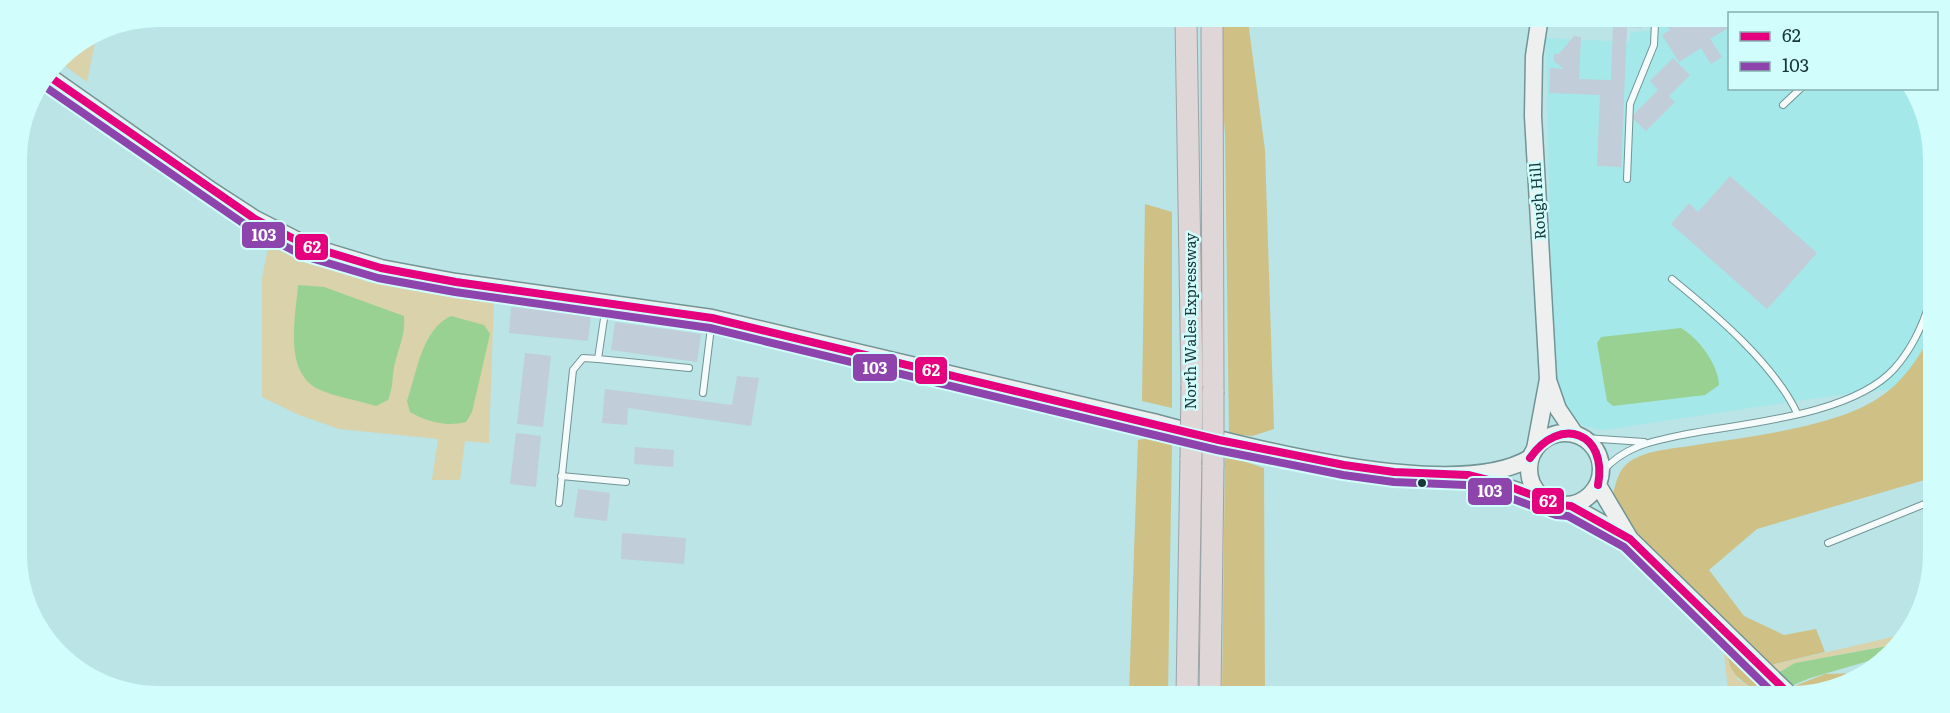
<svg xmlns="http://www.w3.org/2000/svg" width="1950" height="713" font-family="Literata,serif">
<rect width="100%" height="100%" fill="#bae4e6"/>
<polygon fill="#a4e8e9" points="1650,23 1729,23 1730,88 1909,89 1932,140 1928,430 1924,385 1817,398 1603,430 1584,426 1567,411 1558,390 1550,239 1546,38 1629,42 1631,32 1649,31"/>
<g fill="#d9d2ab">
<polygon points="97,32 87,82 58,61 65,52"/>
<polygon points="269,243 368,282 494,297 489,443 465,441 460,480 432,480 438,439 339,429 299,415 262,397 262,278"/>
<polygon points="1901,635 1893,645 1795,663 1778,673 1771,665"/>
<polygon points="1723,645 1736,649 1737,679 1754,689 1737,691 1738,696 1706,696 1728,690"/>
</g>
<g fill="#cfc086">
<polygon points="1217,21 1248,21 1265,150 1274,429 1252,436 1229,434 1225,134"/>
<polygon points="1145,204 1172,212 1172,408 1142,401"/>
<path d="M1930,336l-1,27 -5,22 4,45v49l-171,50 -48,41 35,46 40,19 32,-6 9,23 -54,13 -131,-127 -16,-22 -11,-22c3,-12 6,-25 16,-32 19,-13 45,-13 67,-17 54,-9 135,-17 181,-46 23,-14 41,-39 53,-63z"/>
<polygon points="1149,438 1172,443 1168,694 1129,693 1138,440"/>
<polygon points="1225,455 1264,468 1265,694 1222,694"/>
<path d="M1730,649h6l29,30 -11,10c-15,-9 -30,-21 -24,-40z"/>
<polygon points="1856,673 1830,680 1833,684 1801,696 1792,687 1825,674"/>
</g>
<g fill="#98d192">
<path d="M298,285l26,2 80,29c2,19 -6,32 -10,51 -2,12 -1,21 -6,33l-12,6c-19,-6 -41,-9 -58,-17 -35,-18 -22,-73 -20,-104z"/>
<path d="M451,316l33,9 6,9 -18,78 -6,10c-19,5 -39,0 -56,-10l-3,-11c10,-29 15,-72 44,-85z"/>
<path d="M1681,328c18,11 37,36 38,57l-14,10 -92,11 -6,-5 -10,-58 4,-6z"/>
<polygon points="1893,645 1886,656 1810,678 1791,686 1778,673 1795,663"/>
</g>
<g fill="#c1cdd8">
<polygon points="1613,23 1643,23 1642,28 1627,27 1621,167 1597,166 1600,95 1549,93 1550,68 1564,69 1554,61 1554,54 1559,54 1574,36 1581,37 1579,79 1611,80"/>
<polygon points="1665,23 1730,23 1730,27 1710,39 1722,57 1711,64 1701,48 1679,62 1662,35 1670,30"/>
<polygon points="1673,58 1690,75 1669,96 1675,102 1646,131 1631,117 1658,90 1650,81"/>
<polygon points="1730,176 1817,253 1767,309 1671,224 1689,203 1698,212"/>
<polygon points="511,307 591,315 588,341 509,333"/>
<polygon points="615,322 701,334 697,362 611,350"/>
<polygon points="525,353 551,356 543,427 517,424"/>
<polygon points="737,376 759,378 751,426 628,408 627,425 602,423 605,389 732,405"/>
<polygon points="516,433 541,436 536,487 510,484"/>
<polygon points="635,447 674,450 673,467 634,464"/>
<polygon points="578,489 610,493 607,521 574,517"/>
<polygon points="622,533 686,538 684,564 621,559"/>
</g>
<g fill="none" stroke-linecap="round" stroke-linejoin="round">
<g stroke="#719495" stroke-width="8">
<g id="lane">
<polyline points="1783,105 1801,88"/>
<polyline points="1627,179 1630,104 1654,45 1655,23"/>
<path d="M1672,279c43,35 101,84 125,134"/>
<polyline points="606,305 598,359 689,368"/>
<polyline points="703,393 712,319"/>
<polyline points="1585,438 1644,442"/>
<path d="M1602,472c23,-27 52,-31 85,-38 59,-11 165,-19 207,-65 17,-19 29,-44 36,-68"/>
<polyline points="561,476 626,482"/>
<polyline points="559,503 573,370 583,358 598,359"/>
<polyline points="1828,543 1927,503"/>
</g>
</g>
<g stroke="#719495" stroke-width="19">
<g id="secondary">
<path d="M47,75l165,116 43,28 53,27 73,22 75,14 256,36 441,104c86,23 301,82 377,36"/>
<polyline points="1549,383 1558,409 1575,434"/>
<circle cx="1565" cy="469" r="36"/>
<polyline points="1535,449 1548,379 1533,116 1534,56 1539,23"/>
<polyline points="1480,478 1544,500"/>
<polyline points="1598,485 1630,539 1791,696"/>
<polyline points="1571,506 1627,537"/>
</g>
</g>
<g stroke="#9da3a6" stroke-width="23">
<g id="highway">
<polyline points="1186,21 1192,386"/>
<polyline points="1212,21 1213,392"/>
<polyline points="1187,694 1191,458"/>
<polyline points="1210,694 1213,465"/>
</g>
</g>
<use href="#lane" stroke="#f5fbfb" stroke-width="6"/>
<use href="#secondary" stroke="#eef0f0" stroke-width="16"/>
<use href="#highway" stroke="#ded6d7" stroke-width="21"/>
<g stroke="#9da3a6" stroke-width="23" stroke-linecap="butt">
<g id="highway-bridge">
<polyline points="1191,458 1192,386"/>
<polyline points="1213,465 1213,392"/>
</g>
</g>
<use href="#highway-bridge" stroke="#ded6d7" stroke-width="21"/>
<g stroke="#d1fdfd" stroke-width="12">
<g id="bus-1">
<polyline points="47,75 255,219 308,246 381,268 456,282 712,318 1219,440 1344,465 1394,472 1468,475 1500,483 1559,505 1571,506 1630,539 1791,696"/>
<path d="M1530,458c30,-43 78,-26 68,27"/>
</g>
</g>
<g stroke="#d1fdfd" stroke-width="12">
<polyline id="bus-2" points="41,84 250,228 304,256 378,278 455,292 710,328 1217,450 1343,475 1394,482 1466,485 1497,493 1556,515 1568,516 1624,547 1776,696"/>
</g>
<use href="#bus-1" stroke="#e5007d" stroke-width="8"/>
<use href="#bus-2" stroke="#8e44ad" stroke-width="8"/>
</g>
<circle fill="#173738" stroke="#d1fdfd" stroke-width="2" cx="1422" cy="483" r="5"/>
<g text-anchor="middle" stroke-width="5" stroke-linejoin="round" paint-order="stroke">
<g font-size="15" fill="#173738" stroke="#d1fdfd">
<text transform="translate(1538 201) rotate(-94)" y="5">Rough Hill</text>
<text transform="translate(1191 321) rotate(-90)" y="5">North Wales Expressway</text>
</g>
</g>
<path d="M0 0H1950V713H0ZM159 27H1791A132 132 0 0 1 1923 159V554A132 132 0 0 1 1791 686H159A132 132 0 0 1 27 554V159A132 132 0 0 1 159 27Z" fill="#d1fdfd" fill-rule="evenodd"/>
<g stroke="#d1fdfd" stroke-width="2">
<rect x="241" y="221" width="45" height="28" rx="6" fill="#8e44ad"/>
<rect x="294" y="233" width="35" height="28" rx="6" fill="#e5007d"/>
<rect x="852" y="353" width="46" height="29" rx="6" fill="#8e44ad"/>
<rect x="914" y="356" width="34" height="29" rx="6" fill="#e5007d"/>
<rect x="1467" y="477" width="46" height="29" rx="6" fill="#8e44ad"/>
<rect x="1531" y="487" width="34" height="28" rx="6" fill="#e5007d"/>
</g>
<g font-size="16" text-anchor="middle" font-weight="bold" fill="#fff">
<text x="264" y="241">103</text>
<text x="312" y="253">62</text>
<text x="875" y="374">103</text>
<text x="931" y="376">62</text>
<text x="1490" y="497">103</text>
<text x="1548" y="507">62</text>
</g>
<rect x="1728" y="12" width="210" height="78" fill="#d1fdfd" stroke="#87aeae" stroke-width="1.5"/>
<rect x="1740" y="32" width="30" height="9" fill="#e5007d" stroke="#87aeae" stroke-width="1.5"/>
<text x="1782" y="42" font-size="18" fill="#173738">62</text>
<rect x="1740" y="62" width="30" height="9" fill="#8e44ad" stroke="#87aeae" stroke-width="1.5"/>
<text x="1782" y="72" font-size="18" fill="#173738">103</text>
</svg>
